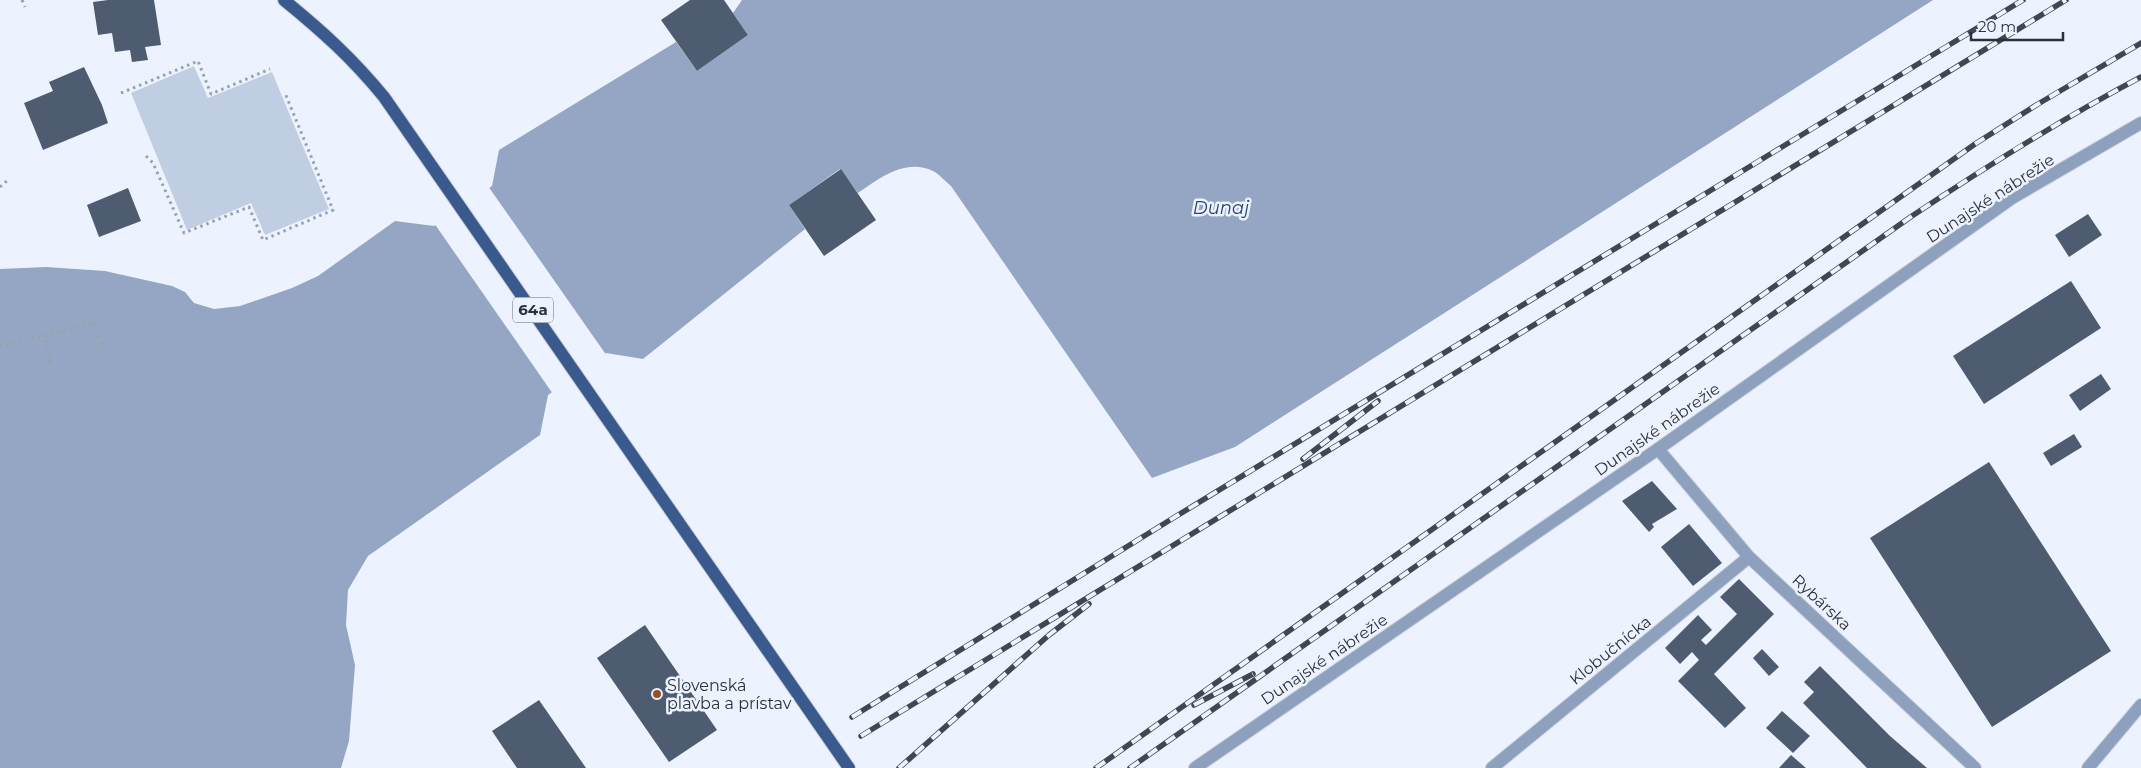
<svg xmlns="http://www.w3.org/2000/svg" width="2141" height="768" font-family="Montserrat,sans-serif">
<rect width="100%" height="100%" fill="#edf3fe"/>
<polygon fill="#c0cee4" points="194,66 208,98 272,72 329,209 265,235 251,203 187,230 131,93"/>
<path fill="#94a6c3" d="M742,0h1191l-698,447 -83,31 -201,-292c-5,-4 -12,-12 -18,-15 -28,-13 -53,7 -75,22l-18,-24 -51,36 16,24 -162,130 -37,-6 -58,42 -8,40 -172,121 -20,34 -2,35 9,40 -6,76 -8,27h-341v-499l46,-2 59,4 67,15 13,6 9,11 20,6 26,-3 52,-18 26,-12 77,-55 39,5 58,-40 7,-36 177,-108 21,29 51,-36 -15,-22z"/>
<polygon fill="#edf3fe" points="488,186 607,356 553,394 434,223"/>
<g fill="#4e5c71">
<polygon points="108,0 154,0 161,45 145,47 148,60 132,62 130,50 115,52 112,33 98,35 93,2"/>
<polygon points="690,0 724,0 748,35 697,71 661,20"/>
<polygon points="84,67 102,105 108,123 43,150 24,103 53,91 49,82"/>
<polygon points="841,169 876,220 824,256 789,205"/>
<polygon points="128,188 141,221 99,237 87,205"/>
<polygon points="2088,214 2102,235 2069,257 2055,235"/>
<polygon points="2071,281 2101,328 1984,404 1953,356"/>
<polygon points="2101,374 2111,389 2080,411 2069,395"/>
<polygon points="2074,434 2082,447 2051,466 2043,453"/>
<polygon points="1989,462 2111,651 1992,727 1870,538"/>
<polygon points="1652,481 1677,509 1652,524 1654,527 1649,532 1622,501"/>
<polygon points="1689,524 1722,563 1693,586 1661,547"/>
<polygon points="1739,579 1774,614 1714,674 1746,708 1725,728 1678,681 1699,660 1692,652 1680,664 1665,648 1698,615 1712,630 1701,640 1706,645 1737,614 1720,597"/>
<polygon points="645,625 717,730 669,762 597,658"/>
<polygon points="1762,649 1779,667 1769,676 1753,658"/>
<polygon points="1820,666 1890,736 1927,768 1867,768 1864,765 1803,703 1814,692 1804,682"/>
<polygon points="539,700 586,768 517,768 492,731"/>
<polygon points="1782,711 1810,736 1793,753 1766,728"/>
<polygon points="1791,755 1806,768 1779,768"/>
</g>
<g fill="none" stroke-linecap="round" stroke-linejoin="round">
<g stroke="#cad0db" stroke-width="14">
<g id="street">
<polyline points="1658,449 1749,557 1975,768"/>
<polyline points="1195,768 1658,449 2012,198 2141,123"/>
<polyline points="1492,768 1749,557"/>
<polyline points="2088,768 2141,705"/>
</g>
</g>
<g stroke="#cad0db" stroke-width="14">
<path id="primary" d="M284,0c38,31 68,58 100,97l465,671"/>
</g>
<g stroke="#9ba1ab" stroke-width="3" stroke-dasharray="2.5 4" stroke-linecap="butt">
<polyline points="22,0 25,7"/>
<polyline points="121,93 198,61 211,94 270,69"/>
<polyline points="146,156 153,163 184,233 249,207 263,240 333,210 285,93"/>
<polyline points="0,187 9,179"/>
<polyline points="45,334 50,363"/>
<polyline points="0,346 94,323 102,350"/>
</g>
<use href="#street" stroke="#8da0bd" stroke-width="12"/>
<use href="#primary" stroke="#3a5a8d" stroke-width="12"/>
<g stroke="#414751" stroke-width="5.5">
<g id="rail">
<polyline points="1303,459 1378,401"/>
<polyline points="1194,705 1253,674"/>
<polyline points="852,717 1170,520 2023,0"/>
<polyline points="861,736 2066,0"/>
<polyline points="899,768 1049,635 1089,604"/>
<polyline points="1096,768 1975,144 2038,104 2141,43"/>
<path d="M1130,768l782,-552c75,-50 150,-97 229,-139"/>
</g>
</g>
<use href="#rail" stroke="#edf3fe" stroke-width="4" stroke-dasharray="11" stroke-linecap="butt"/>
</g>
<circle fill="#955026" stroke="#edf3fe" stroke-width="2" cx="657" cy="694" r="5"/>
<g text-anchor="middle" stroke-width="5" stroke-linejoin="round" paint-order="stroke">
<rect fill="#edf3fe" stroke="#656b76" stroke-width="1" x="513" y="297.5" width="40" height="25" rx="4"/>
<g font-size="15" font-weight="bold" fill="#2b313b">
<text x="533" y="315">64a</text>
</g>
<g font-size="16" fill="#2b313b" stroke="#edf3fe">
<text transform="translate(1990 198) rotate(-33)" y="6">Dunajské nábrežie</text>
<text transform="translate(1657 429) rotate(-35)" y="6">Dunajské nábrežie</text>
<text transform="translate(1822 602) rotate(43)" y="6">Rybárska</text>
<text transform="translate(1610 650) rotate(-39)" y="6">Klobučnícka</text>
<text transform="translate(1324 659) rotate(-34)" y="6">Dunajské nábrežie</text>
</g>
<g font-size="16" fill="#2b313b" stroke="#edf3fe" text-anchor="start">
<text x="667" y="691">Slovenská<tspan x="667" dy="18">plavba a prístav</tspan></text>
</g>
<g font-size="18" font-style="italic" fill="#2c456e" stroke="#edf3fe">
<text x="1221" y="214">Dunaj</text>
</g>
</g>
<path d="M1971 32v8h92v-8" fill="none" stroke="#2b313b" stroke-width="2.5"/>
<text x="1978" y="32" font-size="15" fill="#2b313b" stroke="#edf3fe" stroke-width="4" paint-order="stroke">20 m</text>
</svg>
